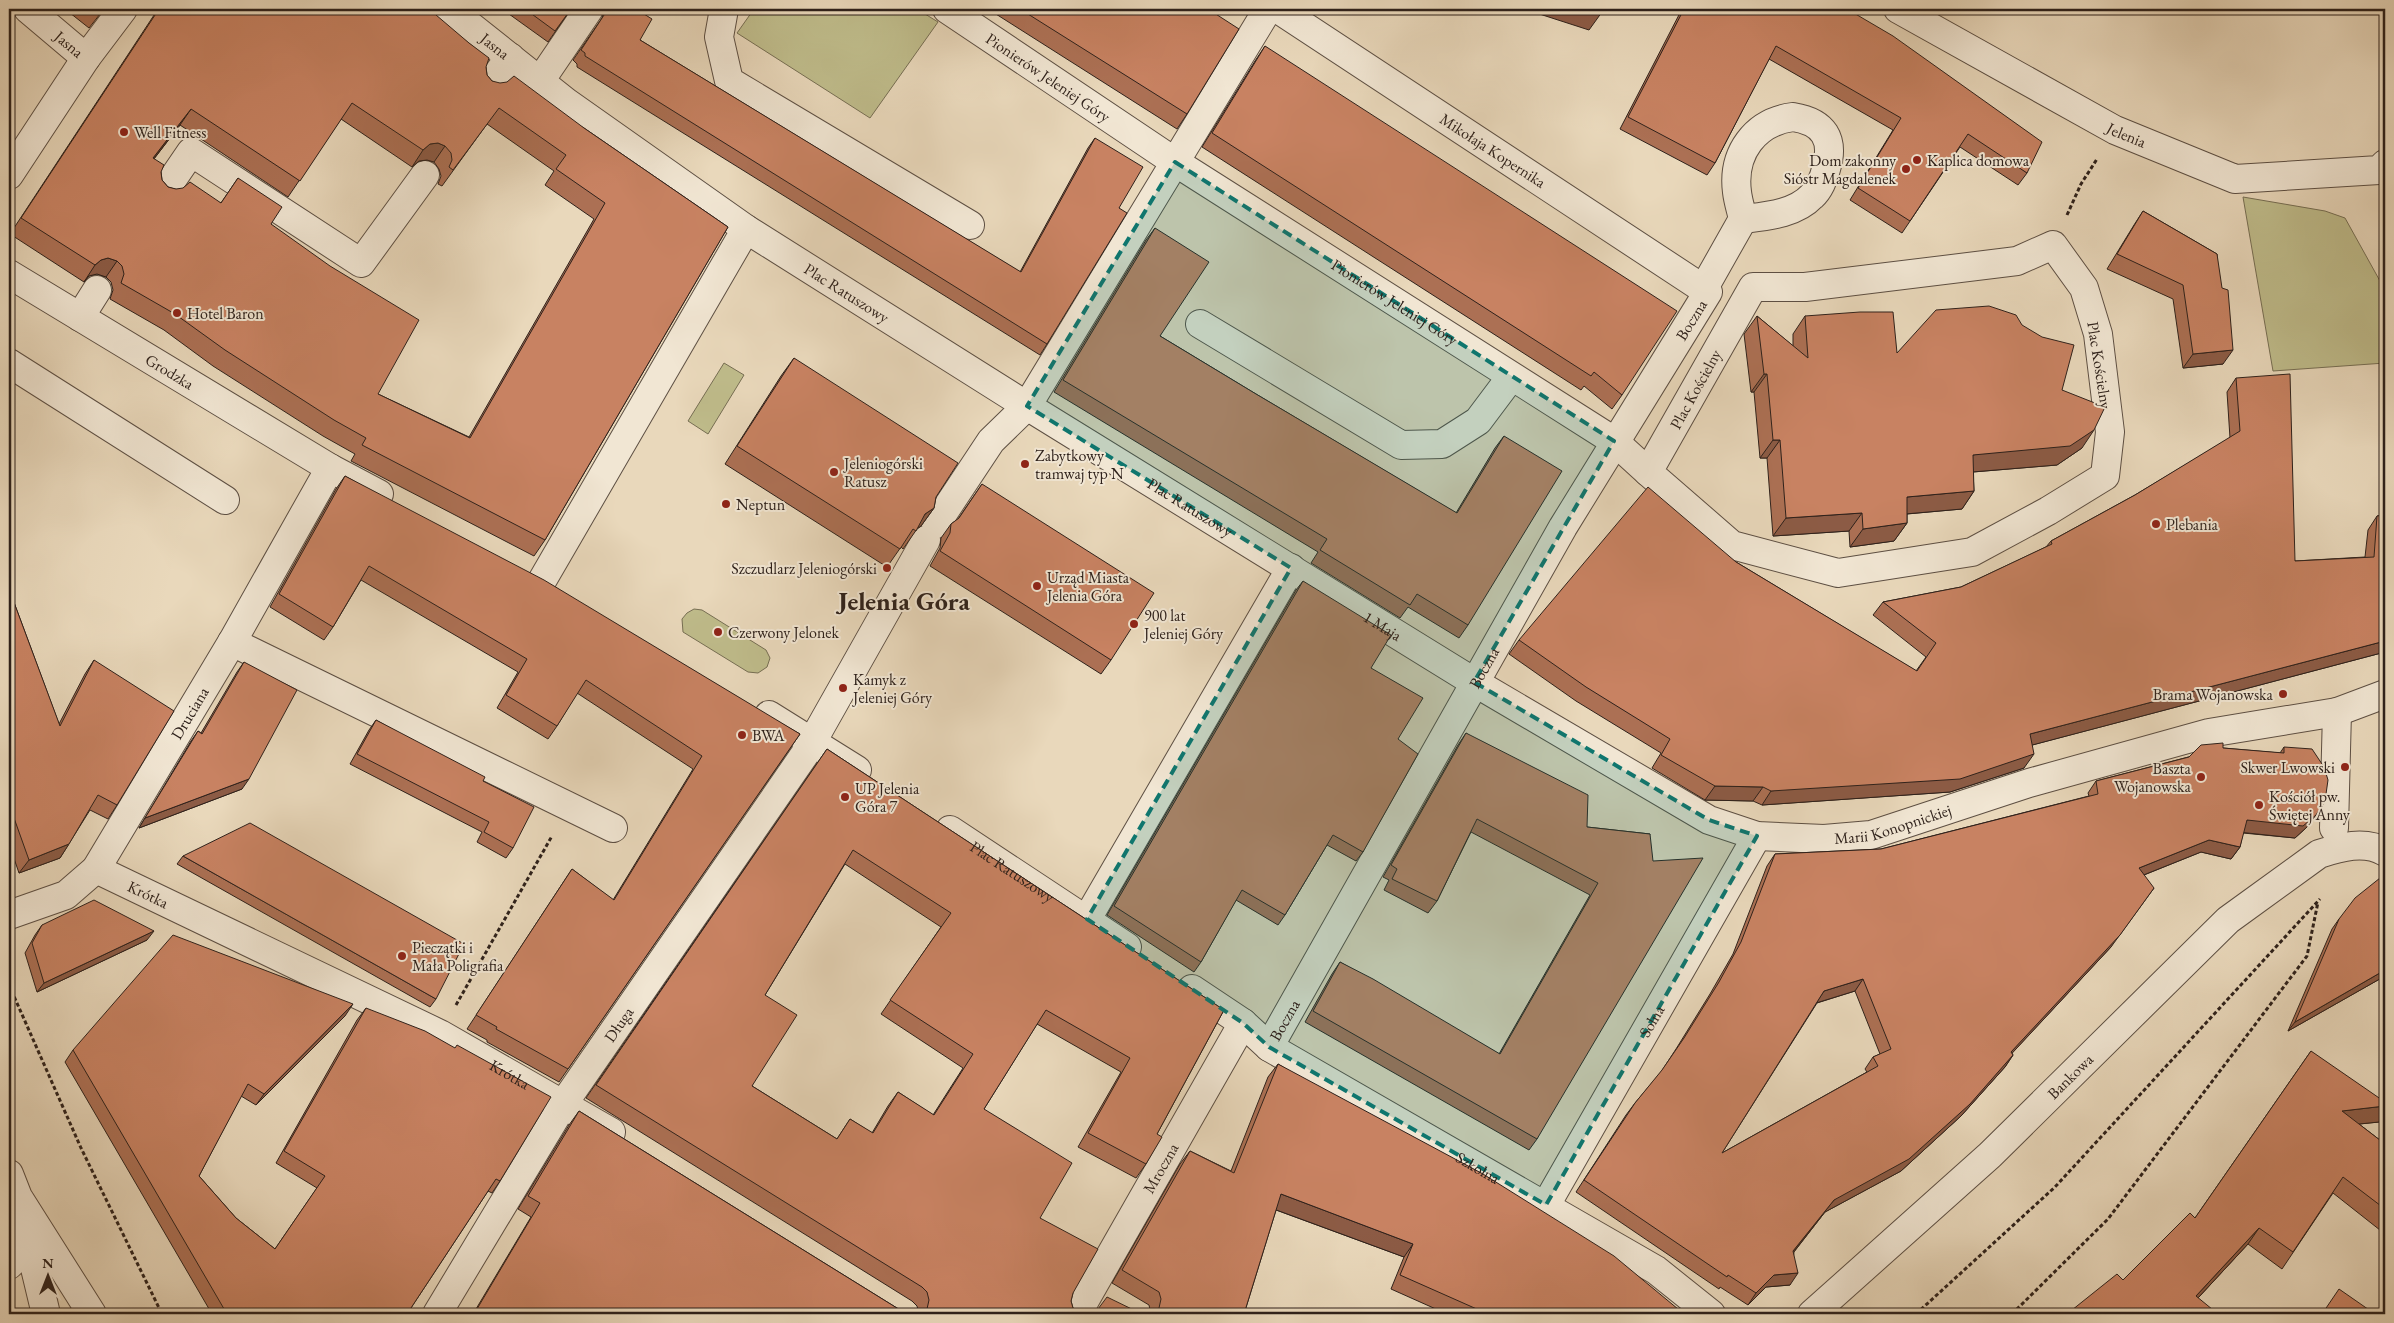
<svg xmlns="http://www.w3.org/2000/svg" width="2394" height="1323" font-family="'EB Garamond',serif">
<rect width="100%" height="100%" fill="#e9d8bb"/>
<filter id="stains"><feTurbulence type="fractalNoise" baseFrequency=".004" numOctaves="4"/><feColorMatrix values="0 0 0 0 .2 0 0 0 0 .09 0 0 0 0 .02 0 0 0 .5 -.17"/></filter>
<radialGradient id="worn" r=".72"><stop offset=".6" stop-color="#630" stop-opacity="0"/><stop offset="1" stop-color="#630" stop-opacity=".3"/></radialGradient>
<g fill="#bfbc8b" stroke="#766e53">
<polygon points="754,9 917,9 938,22 870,118 737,33"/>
<polygon points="2243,197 2325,211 2345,218 2385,290 2385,363 2273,371"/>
<polygon points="724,363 744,375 708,434 688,421"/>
<polygon points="694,609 702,610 766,650 770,658 767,667 758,673 748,672 683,632 682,619 687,613"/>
</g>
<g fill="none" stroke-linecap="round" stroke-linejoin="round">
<g stroke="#5d4f43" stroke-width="30">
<g id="minor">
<path id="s1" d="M28,9l58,49"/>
<path id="s2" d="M449,9l117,93 180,127 281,177 447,276 235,138 48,16 67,3 47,-4 158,-52 180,-50 128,-21 48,-18"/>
<polyline points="724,9 719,37 729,81 970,225"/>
<path id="s3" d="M947,9l228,153 439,279 34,31"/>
<path id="s4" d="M1898,9l217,121 120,49 144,-9 6,-6"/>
<polyline points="540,81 589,9"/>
<polyline points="490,84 510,57"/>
<path d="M1793,117c31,5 42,22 33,52 -2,9 -7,21 -14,27 -17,18 -45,20 -69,23 -2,-9 -5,-18 -6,-27 -5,-39 18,-70 56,-75z"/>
<polyline points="9,175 86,58 123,9"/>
<polyline points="165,190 191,152 361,263 425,175"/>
<polygon points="2053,245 2084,288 2098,334 2110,432 2105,476 2048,511 1972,552 1838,573 1732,545 1648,472 1753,287 1805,287 2017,261"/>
<path id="s5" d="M9,274l321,194 49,26"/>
<polyline points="1704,288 1743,219"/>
<polyline points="80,317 97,290"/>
<polyline points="1200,324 1401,445 1442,444 1478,421 1511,377"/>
<polyline points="9,363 225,500"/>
<polyline points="936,524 991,441 1027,406 1268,9"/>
<polyline points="543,579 746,229"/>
<polyline points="232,642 613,828"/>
<polyline points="769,715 857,770"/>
<polyline points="2334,828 2337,712"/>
<path id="s6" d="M950,830l177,117"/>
<path id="s7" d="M96,869l344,165 171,98"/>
<path id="s8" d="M9,915l57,-20 30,-26 136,-227 98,-174"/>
<polyline points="1087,919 1291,568"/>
<path id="s9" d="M1192,989l51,34 26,24 387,223 55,44"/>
<path id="s10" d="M1269,1047l294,-520 145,-235 -430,-283"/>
<polyline points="9,1174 18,1197 92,1314"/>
<path id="s11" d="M1546,1205l211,-369"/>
<polyline points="23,1218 46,1314"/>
<polyline points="9,1265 30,1245"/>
<path id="s12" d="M437,1314l127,-211 243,-352 119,-211"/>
<path id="s13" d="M1077,1314l166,-291"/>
<path id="s14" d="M1812,1314l178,-159 238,-235 91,-66c21,-7 46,-14 66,-2"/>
</g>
</g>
<g stroke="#2e211b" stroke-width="3" stroke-dasharray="4 2.5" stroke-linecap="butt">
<polyline points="2067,215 2081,184 2097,159"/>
<polyline points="9,985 81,1148 162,1314"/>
<polyline points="456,1005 552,836"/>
<polyline points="1916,1314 2055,1187 2320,899"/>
<polyline points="2012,1314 2108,1219 2307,956 2318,902"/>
</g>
<use href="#minor" stroke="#f1e6d3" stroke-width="28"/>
</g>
<g fill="#ac7054" stroke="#2e211b" fill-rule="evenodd">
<polygon points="65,9 104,9 89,28"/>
<path d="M158,9h271l57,58 1,8 5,6 92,47 144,99 -183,313 -11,16 -183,-95 4,-7 -32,-18 -110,-70 -49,-36 -54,-31 3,-9 -2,-8 -5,-5 -9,-3 -8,2 -5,6 -74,-48zM341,119l71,48 7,-6 8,-1 7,2 5,7 2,7 -3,8 4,2 45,-62 67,47 -9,14 49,34 -125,218 -91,-43 -107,-170 -33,-46 -17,25 -53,-16 -6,-7 -1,-8 -7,-13 26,-34 108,72z"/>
<polygon points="502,9 571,9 548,42"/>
<polygon points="604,9 636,9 640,40 1020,272 1088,148 1095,138 1119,208 1047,344 1040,355 577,67 577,64 573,60 602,18 604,11"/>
<polygon points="988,9 1208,9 1187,114 1177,129"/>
<polygon points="1682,9 1847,9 2027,173 2018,185 1960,147 1902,233 1850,200 1893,130 1769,59 1715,163 1707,175 1620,129"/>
<polygon points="2179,9 2187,9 2183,13"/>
<polygon points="1265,46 1622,395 1612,409 1584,386 1581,390 1202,147 1255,61"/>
<polygon points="2143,211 2217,254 2223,364 2183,368 2173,299 2107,269 2134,225"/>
<polygon points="1155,228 1160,336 1256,394 1456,513 1495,448 1504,436 1468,625 1459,638 1408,607 1400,618 1311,563 1318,552 1054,392 1146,240"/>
<polygon points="1757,316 1793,346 1793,334 1805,316 1897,353 2062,390 2082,448 2057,465 1973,472 1974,491 1962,509 1907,514 1907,523 1894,541 1850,547 1849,531 1773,536 1767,458 1760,458 1754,392 1751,392 1744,334"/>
<polygon points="794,358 936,497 934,508 921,526 917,529 903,549 901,547 887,567 725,464 781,376"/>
<polygon points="2236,378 2295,561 2365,557 2368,530 2377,516 2385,515 2385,652 2032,745 2024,768 1950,792 1762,805 1753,801 1705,800 1652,768 1661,753 1576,701 1509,654 1519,640 1736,562 1916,671 1926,657 1873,615 1883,602 1961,587 2046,547 2051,541 2135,495 2230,438 2227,392"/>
<polygon points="345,476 800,734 559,1082 487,1042 487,1040 467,1029 572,869 613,900 693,769 577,693 557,726 548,739 497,708 518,672 361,580 333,627 324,640 270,607 336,489"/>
<polygon points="982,484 1111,660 1101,674 930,566 940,548 941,538 951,524 958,519"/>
<polygon points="1303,581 1371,668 1398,739 1363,852 1356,861 1327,845 1285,915 1278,925 1236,900 1201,962 1194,972 1107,915 1296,590"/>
<polygon points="9,589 59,724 85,674 94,660 117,805 108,819 90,810 60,858 19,873 9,844"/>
<polygon points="244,662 242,789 139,828 191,741 198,731 201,733 237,672"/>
<polygon points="376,720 483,781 513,848 506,858 477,842 482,832 350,764 369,730"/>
<polygon points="1466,733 1587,827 1650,834 1537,1139 1529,1150 1305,1022 1332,974 1340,962 1499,1054 1590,895 1471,832 1437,901 1428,913 1384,890 1389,880 1383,877 1458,745"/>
<path d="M2284,747l23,80 -12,11 -52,-5 -3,14 -9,12 -30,-7 -57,23 -33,72 -99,106 1,2 -8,12 -44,49 -60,55 -76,41 -31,40 -4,33 -24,2 -18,18 -28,-18 -1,2 -143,-97 50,-77 9,-12 26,-31 15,-23 34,-55 23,-40 34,-88 8,-12 106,-5 208,-53 -1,-3 8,-12 127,-33 57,5zM1855,991l25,63 -7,3 -8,12 2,3 -145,81 95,-150z"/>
<path d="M827,749l397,261 -67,124 -11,30 -10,14 -58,-31 43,-75 -84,-48 -53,85 56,109 33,75 -2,8 2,7 6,5 -160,1 -2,-8 -5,-5 -326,-203zM845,864l96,63 -60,87 82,54 -30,47 -35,-23 -10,14 -16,27 -22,-14 -13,20 -85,-53 13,-91z"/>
<polygon points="183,856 436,999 430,1007 177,864"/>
<polygon points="2385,878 2385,976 2288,1031 2332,929 2339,919"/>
<polygon points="42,925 147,940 37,992 25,953 35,935"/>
<polygon points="366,1008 500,1181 492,1193 488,1191 407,1314 212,1314 65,1062 73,1050 345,1016 256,1105 241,1096 199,1176 236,1218 275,1249 317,1188 276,1163 357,1020"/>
<polygon points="2311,1051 2379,1122 2359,1124 2385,1144 2385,1234 2333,1193 2282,1269 2248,1244 2199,1297 2123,1280 2195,1218"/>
<polygon points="1278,1064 1684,1314 1447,1314 1391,1289 1404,1257 1276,1210 1244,1314 1151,1314 1149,1305 1112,1283 1180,1164 1190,1151 1231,1171 1268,1077"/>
<polygon points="579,1111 905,1313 908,1314 473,1314 531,1217 518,1209 569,1125"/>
</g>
<g fill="#8c5b45" stroke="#2e211b">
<polygon points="1524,9 1592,9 1602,12 1589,30"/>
<polygon points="191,109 180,125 142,174 153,158"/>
<polygon points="438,143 445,146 434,162 427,160 419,161 412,167 423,150 430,144"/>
<polygon points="108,258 117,261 106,277 97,274 89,276 84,282 95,265 101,260"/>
<polygon points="2233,350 2223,364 2183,368 2193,354"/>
<polygon points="1764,374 1767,374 1754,392 1751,392"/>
<polygon points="2094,430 2082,448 2057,465 1960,473 1973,455"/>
<polygon points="1773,440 1780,440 1767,458 1760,458"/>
<polygon points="1974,491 1962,509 1894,515 1907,497"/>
<polygon points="934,508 921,526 915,530 925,514"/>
<polygon points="1862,513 1849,531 1773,536 1786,518"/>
<polygon points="1907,523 1894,541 1850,547 1863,529"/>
<polygon points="2385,641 2385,652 2021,748 2030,734"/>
<polygon points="2034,754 2024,768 1950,792 1762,805 1771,791"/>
<polygon points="249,779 242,789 139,828 145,818"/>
<polygon points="1715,786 1763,787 1753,801 1705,800"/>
<polygon points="2316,815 2307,827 2295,838 2238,832 2247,820"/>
<polygon points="2209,840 2240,847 2231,859 2201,852 2131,880 2139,868"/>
<polygon points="69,844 60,858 19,873 29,860"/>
<polygon points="2154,888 2111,947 2003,1063 2011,1052"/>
<polygon points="154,931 147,940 37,992 44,983"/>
<polygon points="2385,970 2385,976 2288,1031 2295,1022"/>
<polygon points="1863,979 1855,991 1816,1003 1824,991"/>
<polygon points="353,1004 345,1016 256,1105 264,1094"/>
<polygon points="2013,1055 2005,1067 1961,1116 1901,1171 1825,1212 1785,1263 1793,1251 1834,1200"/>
<polygon points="2385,1106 2385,1113 2379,1122 2330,1127 2342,1111"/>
<polygon points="1281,1194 1413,1244 1404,1257 1271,1208"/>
<polygon points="2259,1228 2248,1244 2185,1312 2196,1296"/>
<polygon points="1798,1273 1790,1285 1766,1287 1748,1305 1756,1293 1774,1275"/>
</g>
<g fill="#c88262" stroke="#2e211b" fill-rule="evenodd">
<polygon points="9,9 10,9 11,16 9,23"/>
<polygon points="90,9 103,9 98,15"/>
<path d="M159,9h270l40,34 20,15 -3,9 1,8 5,6 8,2 7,-1 7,-6 70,52 144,99 -183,313 -183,-95 4,-7 -32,-18 -109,-70 -50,-36 -54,-31 3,-9 -2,-8 -5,-5 -9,-3 -7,2 -6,5 -74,-47zM352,103l71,47 7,-6 8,-1 7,3 6,7 1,7 -3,7 4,3 46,-62 67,47 -10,14 49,34 -135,235 -92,-44 41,-74 -89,-54 -59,-42 11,-17 -44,-29 -17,25 -31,-21 -7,6 -7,1 -8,-2 -6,-7 -1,-8 3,-7 -11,-7 38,-49 109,72z"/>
<polygon points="525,9 571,9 555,31"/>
<polygon points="608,9 636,9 652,19 640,40 1021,272 1095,138 1143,167 1119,208 1127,213 1047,344 585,56 585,53 581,50"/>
<polygon points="1020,9 1208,9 1239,29 1187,114"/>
<polygon points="1592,9 1603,9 1602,12"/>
<polygon points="1684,9 1847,9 1893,36 2042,142 2027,173 1968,134 1910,221 1858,188 1901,118 1776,46 1715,163 1628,117"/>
<polygon points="1265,46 1677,311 1622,395 1594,372 1591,376 1212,133"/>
<polygon points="2143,211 2217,254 2222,288 2228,290 2233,350 2193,354 2183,285 2117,254"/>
<polygon points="1155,228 1209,262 1160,336 1256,394 1457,513 1504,436 1562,471 1468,625 1417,594 1410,605 1320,550 1327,539 1063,380"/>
<polygon points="1989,306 2016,315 2022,325 2042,337 2074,345 2062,390 2105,407 2094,430 2070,446 1973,455 1974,491 1907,497 1907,523 1863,529 1862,513 1786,518 1780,440 1773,440 1767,374 1764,374 1757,316 1808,358 1805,316 1860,312 1893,312 1897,353 1936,310"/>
<polygon points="794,358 958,463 936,497 934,508 925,514 916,531 913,529 900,549 737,446"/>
<polygon points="2290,374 2295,561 2374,557 2377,516 2385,515 2385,641 2030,734 2034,754 1960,779 1771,791 1763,787 1715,786 1661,755 1670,739 1586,687 1519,640 1648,487 1736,562 1917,671 1936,643 1883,602 1961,587 2052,544 2051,541 2135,495 2240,431 2236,378"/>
<polygon points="345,476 544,580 800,734 568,1069 496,1029 497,1027 476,1015 572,869 614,900 702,756 586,680 557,726 506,695 527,659 369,566 333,627 279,594"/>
<polygon points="982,484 1154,593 1111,660 940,551 950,533 951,524 959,518"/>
<polygon points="1303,581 1391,635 1371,668 1423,698 1398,739 1418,754 1363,852 1333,835 1285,915 1242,890 1201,962 1114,906"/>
<polygon points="9,589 60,726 94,660 174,711 117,805 98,795 69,844 29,860 9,804"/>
<polygon points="244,662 297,690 249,779 145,818 198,731 202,734"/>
<polygon points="376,720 485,777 483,781 534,807 513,848 484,832 489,822 357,754"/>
<polygon points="1466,733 1588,795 1587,827 1650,834 1653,861 1703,858 1537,1139 1313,1011 1340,962 1373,979 1500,1054 1598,883 1477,819 1437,901 1392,879 1397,869 1391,865"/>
<path d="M2223,743v5l61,5v-6l28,2 12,18 4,13 -3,21 -9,14 -13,11 -56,-6 -7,27 -31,-7 -70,28 15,20 -34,47 -109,117 2,3 -43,49 -61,55 -75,41 -41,51 5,22 -24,2 -18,18 -28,-18 -1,2 -143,-97 51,-77 27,-33 22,-32 35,-56 22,-40 34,-88 106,-5 217,-55 -2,-13 93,-24 12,-12zM1863,979l28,70 -18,8 5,9 -156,87 102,-162z"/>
<path d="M827,749l397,261 -67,124 5,3 -16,27 -58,-31 42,-75 -84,-48 -62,99 88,54 -32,55 58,31 -25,44 -2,8 2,7 6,5 2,1h-161l7,-5 2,-9 -2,-8 -5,-5 -326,-202zM853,850l98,63 -61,87 83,54 -39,61 -36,-23 -25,41 -23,-14 -13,20 -85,-53 45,-71 -32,-20z"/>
<polygon points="250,823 464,944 436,999 183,856"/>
<polygon points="2380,878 2385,878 2385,970 2295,1022 2339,919 2355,898"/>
<polygon points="94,900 154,931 44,983 32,943 42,925"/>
<polygon points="173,935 353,1004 264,1094 248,1084 199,1176 236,1218 275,1249 325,1176 284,1151 366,1008 425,1031 455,1048 457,1045 551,1097 500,1181 496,1179 407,1314 227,1314 73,1050"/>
<polygon points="2311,1051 2385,1102 2385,1106 2342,1111 2385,1144 2385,1209 2343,1177 2293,1252 2259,1228 2196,1296 2218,1314 2067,1314 2117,1274 2123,1280 2190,1213 2195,1218"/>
<polygon points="1278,1064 1483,1174 1614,1256 1684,1314 1488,1314 1400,1275 1413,1244 1281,1194 1244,1314 1151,1314 1153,1314 1159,1308 1161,1299 1159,1292 1122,1270 1190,1151 1234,1173"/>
<polygon points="579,1111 905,1313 908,1314 474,1314 540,1203 528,1196"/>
<polygon points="2339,1289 2375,1314 2322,1314"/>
<polygon points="1107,1297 1142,1314 1092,1314 1095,1313"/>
</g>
<path fill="#0f766e" fill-opacity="0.2" stroke="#0f766e" stroke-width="4" stroke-dasharray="10 6" stroke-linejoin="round" d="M1175,162l439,279 -140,241 235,138 48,16 -211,369 -277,-158 -26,-24 -156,-104 204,-351 -264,-162z"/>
<g fill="#8f2418" stroke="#f1e6d3" stroke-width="2">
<circle cx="124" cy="132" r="5"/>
<circle cx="1917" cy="160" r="5"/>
<circle cx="1906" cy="169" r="5"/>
<circle cx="177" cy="313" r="5"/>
<circle cx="1025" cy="464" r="5"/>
<circle cx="834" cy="472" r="5"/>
<circle cx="726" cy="504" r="5"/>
<circle cx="2156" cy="524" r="5"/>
<circle cx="887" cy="568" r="5"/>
<circle cx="1037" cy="586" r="5"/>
<circle cx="1134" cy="624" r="5"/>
<circle cx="718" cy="632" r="5"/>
<circle cx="843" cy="688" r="5"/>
<circle cx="2283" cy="694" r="5"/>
<circle cx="742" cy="735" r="5"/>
<circle cx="2345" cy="767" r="5"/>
<circle cx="2201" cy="777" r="5"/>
<circle cx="845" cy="797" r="5"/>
<circle cx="2259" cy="805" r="5"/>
<circle cx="402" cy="956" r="5"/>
</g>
<g text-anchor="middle" stroke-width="4" stroke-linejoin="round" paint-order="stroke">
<g font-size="16" fill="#2e211b" stroke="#f1e6d3">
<text dy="6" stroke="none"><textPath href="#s1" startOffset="54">Jasna</textPath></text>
<text dy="6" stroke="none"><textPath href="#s2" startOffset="59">Jasna</textPath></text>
<text dy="6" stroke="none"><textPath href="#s3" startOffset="122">Pionierów Jeleniej Góry</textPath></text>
<text dy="6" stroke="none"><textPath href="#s4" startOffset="261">Jelenia</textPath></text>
<text transform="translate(1493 150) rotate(33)" y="6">Mikołaja Kopernika</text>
<text dy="6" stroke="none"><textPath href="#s2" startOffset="489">Plac Ratuszowy</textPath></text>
<text dy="6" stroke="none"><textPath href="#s3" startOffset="535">Pionierów Jeleniej Góry</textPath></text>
<text dy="6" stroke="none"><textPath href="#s10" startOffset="841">Boczna</textPath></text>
<text transform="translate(2100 365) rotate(81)" y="6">Plac Kościelny</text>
<text dy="6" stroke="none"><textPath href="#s5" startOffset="188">Grodzka</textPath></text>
<text transform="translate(1695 389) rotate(-61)" y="6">Plac Kościelny</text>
<text dy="6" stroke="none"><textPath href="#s2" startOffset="894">Plac Ratuszowy</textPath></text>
<text dy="6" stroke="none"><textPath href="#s2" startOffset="1120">1 Maja</textPath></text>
<text dy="6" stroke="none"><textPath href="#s10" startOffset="436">Boczna</textPath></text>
<text dy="6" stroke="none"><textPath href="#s8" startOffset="282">Druciana</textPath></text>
<text dy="6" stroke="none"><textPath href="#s2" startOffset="1688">Marii Konopnickiej</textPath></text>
<text dy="6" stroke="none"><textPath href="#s6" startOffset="75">Plac Ratuszowy</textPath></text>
<text dy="6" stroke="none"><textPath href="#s7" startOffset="58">Krótka</textPath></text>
<text dy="6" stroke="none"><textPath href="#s10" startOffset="31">Boczna</textPath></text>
<text dy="6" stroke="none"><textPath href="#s11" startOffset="212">Solna</textPath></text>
<text dy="6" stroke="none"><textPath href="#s12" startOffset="342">Długa</textPath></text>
<text dy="6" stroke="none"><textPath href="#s7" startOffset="462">Krótka</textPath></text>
<text dy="6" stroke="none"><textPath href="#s14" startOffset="351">Bankowa</textPath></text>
<text dy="6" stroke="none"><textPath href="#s9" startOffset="338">Szkolna</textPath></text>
<text dy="6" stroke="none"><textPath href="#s13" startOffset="168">Mroczna</textPath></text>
</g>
<g font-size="16" fill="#2e211b" stroke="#f1e6d3" text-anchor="start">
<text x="134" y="138">Well Fitness</text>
<text x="1896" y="166" text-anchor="end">Dom zakonny<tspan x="1896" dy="18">Sióstr Magdalenek</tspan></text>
<text x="1927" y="166">Kaplica domowa</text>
<text x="187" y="319">Hotel Baron</text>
<text x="1035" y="461">Zabytkowy<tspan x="1035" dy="18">tramwaj typ N</tspan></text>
<text x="844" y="469">Jeleniogórski<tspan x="844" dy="18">Ratusz</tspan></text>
<text x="736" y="510">Neptun</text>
<text x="2166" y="530">Plebania</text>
<text x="877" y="574" text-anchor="end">Szczudlarz Jeleniogórski</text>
<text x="1047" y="583">Urząd Miasta<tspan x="1047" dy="18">Jelenia Góra</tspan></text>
<text x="1144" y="621">900 lat<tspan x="1144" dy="18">Jeleniej Góry</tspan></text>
<text x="728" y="638">Czerwony Jelonek</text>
<text x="853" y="685">Kamyk z<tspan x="853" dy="18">Jeleniej Góry</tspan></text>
<text x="2273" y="700" text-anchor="end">Brama Wojanowska</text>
<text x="752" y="741">BWA</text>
<text x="2335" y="773" text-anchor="end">Skwer Lwowski</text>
<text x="2191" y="774" text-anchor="end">Baszta<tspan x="2191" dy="18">Wojanowska</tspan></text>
<text x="855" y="794">UP Jelenia<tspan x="855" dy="18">Góra 7</tspan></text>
<text x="2269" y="802">Kościół pw.<tspan x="2269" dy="18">Świętej Anny</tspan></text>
<text x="412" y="953">Pieczątki i<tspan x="412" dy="18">Mała Poligrafia</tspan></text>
</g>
<g font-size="26" font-weight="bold" fill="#2e211b" stroke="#f1e6d3">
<text x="904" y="610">Jelenia Góra</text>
</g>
</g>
<rect width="2394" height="1323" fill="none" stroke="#e9d8bb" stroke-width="30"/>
<rect x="10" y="10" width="2374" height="1303" fill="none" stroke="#2e211b" stroke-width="2.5"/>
<rect x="15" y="15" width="2364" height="1293" fill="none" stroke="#2e211b"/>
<g transform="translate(48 1276)" stroke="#f1e6d3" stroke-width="4" paint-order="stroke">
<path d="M0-4L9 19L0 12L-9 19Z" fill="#2e211b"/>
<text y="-8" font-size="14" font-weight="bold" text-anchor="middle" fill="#2e211b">N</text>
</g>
<rect width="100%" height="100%" filter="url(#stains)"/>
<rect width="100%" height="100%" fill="url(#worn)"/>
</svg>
